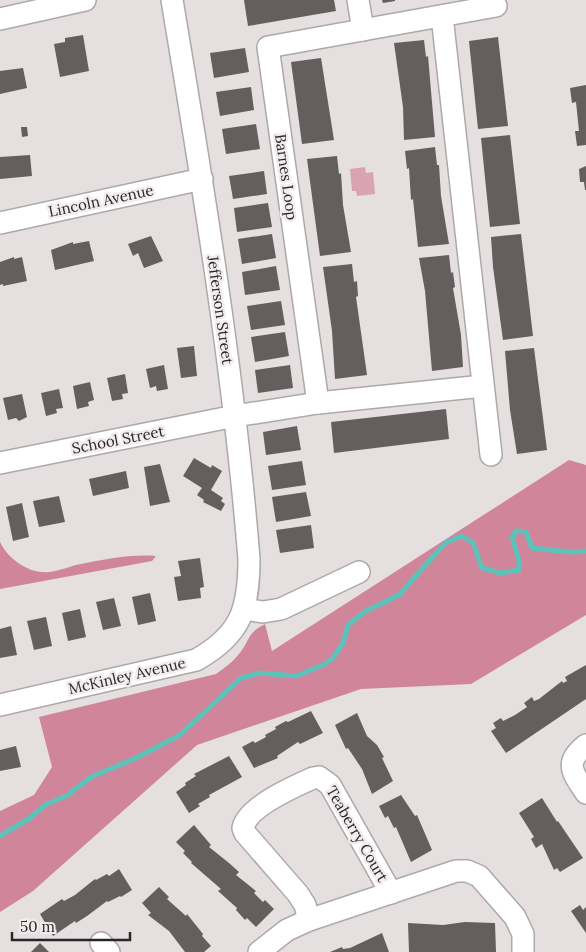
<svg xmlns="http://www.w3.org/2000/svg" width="586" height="952" font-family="Lora,serif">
<rect width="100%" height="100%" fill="#e5dfe0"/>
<polygon fill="#daa3b3" points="365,167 366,173 373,172 375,194 357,196 356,191 352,191 350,169"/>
<g fill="#d0859b">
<path d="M569,460l17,5v150l-115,69 -110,5 -164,56 -164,146 -33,21v-101l34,-16 18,-28 -13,-50 177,-43c10,-7 19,-14 26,-24 9,-14 7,-18 23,-26l7,27z"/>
<path d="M0,542c7,15 25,29 42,30 11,1 24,-4 34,-7 27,-5 53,-11 80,-9l-4,5 -152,28z"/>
</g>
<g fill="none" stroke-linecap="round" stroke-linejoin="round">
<polyline stroke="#5dc3ba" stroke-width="5" points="0,836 30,818 45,805 68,795 91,777 136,758 180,735 241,678 260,673 296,676 323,665 332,659 343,643 348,625 366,611 399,595 437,552 447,542 462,536 473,543 482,568 501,573 519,570 519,561 512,537 516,531 526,532 532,548 571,552 586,551"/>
</g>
<g fill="#645e5f">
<polygon points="244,0 334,0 336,11 248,26"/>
<polygon points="382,0 395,0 395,1 383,3"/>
<polygon points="83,35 89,71 60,77 54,44 65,42 65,38"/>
<polygon points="498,37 508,126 478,129 469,41"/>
<polygon points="424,40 426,57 428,56 435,137 404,140 403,107 394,43"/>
<polygon points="245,48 249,72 214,78 210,53"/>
<polygon points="321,58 334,140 302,144 291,62"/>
<polygon points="23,68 27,88 0,94 0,71"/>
<polygon points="586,85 586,145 577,146 575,131 579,131 576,102 572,103 570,88"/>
<polygon points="251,87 254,110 220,116 216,92"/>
<polygon points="256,124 260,149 226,154 222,129"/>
<polygon points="21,127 27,127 28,136 22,137"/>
<polygon points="510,135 520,224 490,227 481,138"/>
<polygon points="435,147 437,165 439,165 441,196 449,244 418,247 413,199 411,200 409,168 407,169 405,151"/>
<polygon points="30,155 32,176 0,179 0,157"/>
<polygon points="337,156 339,174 341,173 343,205 351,252 320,256 307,159"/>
<polygon points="586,166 586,190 585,190 584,182 580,182 579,169"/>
<polygon points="264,171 267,194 233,199 229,176"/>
<polygon points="268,203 272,227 237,232 234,208"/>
<polygon points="272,234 276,258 242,264 238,239"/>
<polygon points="521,234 533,336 503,340 493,267 491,237"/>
<polygon points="151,236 163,261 144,268 138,253 133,256 128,244"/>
<polygon points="89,241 94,261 55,270 51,250 73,242 73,244"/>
<polygon points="449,255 451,273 453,272 455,287 453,288 461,335 463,367 432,371 425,291 419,258"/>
<polygon points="14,257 14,259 22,257 27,281 3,286 3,284 0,285 0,262"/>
<polygon points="352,264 354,282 357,281 358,296 356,297 367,375 335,379 332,331 323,267"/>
<polygon points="276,266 280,290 245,295 242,272"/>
<polygon points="281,301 285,325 251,330 247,306"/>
<polygon points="285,332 289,356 255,362 251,337"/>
<polygon points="194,346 197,376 181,378 177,348"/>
<polygon points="534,348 547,450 517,454 510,410 505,351"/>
<polygon points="164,365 168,389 157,391 156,386 150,388 146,369"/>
<polygon points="290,365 293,388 258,393 255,370"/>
<polygon points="125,374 128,393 122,394 123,399 112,401 107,378"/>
<polygon points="90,382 94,400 88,402 89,406 77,409 73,386"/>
<polygon points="59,389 63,408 56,409 57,413 46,416 41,393"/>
<polygon points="22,394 27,417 19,421 16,418 8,420 3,398"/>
<polygon points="446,409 449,439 334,453 331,422"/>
<polygon points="297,426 301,450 266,455 263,432"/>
<polygon points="194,458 211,468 212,465 222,471 211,490 223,498 221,501 225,504 221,511 203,502 204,500 197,495 202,488 183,476"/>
<polygon points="302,461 306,485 272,490 268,466"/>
<polygon points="160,464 170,502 150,506 144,467"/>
<polygon points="126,471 129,488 93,496 89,479"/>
<polygon points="306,492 311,516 276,522 272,497"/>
<polygon points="59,496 65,522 39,527 33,501"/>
<polygon points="22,503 29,537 13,541 6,507"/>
<polygon points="311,525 314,548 280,553 276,530"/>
<polygon points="200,558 204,587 200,588 201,598 178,601 174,577 181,576 178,561"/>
<polygon points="150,593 156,621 138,625 132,597"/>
<polygon points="114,598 121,626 103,630 96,602"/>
<polygon points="80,609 86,637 68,641 62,613"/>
<polygon points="46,617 52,646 34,650 27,621"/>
<polygon points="11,626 17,655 0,658 0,629"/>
<polygon points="586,665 586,699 506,753 491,731 496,728 493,723 501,718 503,721 515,715 527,707 524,703 532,697 534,701 539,699 562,681 563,683 567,681 565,677"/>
<polygon points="311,711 323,733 300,744 298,742 277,756 278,758 254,768 242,747 253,741 255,743 266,737 265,735 276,729 275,727 286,721 288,722"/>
<polygon points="357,713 367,736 377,745 384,757 382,758 393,781 372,794 362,769 348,748 346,749 335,725"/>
<polygon points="16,746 21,767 0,771 0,750"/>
<polygon points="229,756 242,777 209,795 210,797 198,804 200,806 189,813 176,792 186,785 185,783 196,776 194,774"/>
<polygon points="401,795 415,816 417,815 432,850 411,862 396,827 394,828 388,816 385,818 379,806"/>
<polygon points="542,798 557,822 558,821 583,858 560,872 557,868 554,870 542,844 536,848 531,839 534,837 519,813"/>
<polygon points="194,825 211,845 209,847 229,863 239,872 236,875 256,891 254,893 263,902 265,900 274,909 256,927 247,918 245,920 236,910 237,908 218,891 221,889 191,863 192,862 183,853 185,851 176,842"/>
<polygon points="119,869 132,890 121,897 120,896 108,902 107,901 87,916 76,923 75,921 53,936 40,914 62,899 64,901 75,895 95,879 96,880 107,874 109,876"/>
<polygon points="159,887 169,897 167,899 186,916 187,914 203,934 202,936 211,946 204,952 185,952 169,931 148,915 151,913 142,903"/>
<polygon points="580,905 583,910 586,907 586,933 571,911"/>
<polygon points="465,922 495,923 496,952 409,952 408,923 443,925"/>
<polygon points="382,933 389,952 330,952 342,947 343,949 350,948"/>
<polygon points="40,943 49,952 31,952"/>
</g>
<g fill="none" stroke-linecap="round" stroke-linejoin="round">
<g stroke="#aea8aa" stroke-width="24">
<g id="minor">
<polyline points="358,0 363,30"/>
<polyline points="442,16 491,455"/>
<polyline points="0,19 85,0"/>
<polyline points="0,223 202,179"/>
<polyline points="318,403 268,47 496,6"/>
<polyline points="0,463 235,416 318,403 483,386"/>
<polyline points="244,609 263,612 281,609 359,572"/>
<path d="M0,705l196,-45c45,-25 53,-51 53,-101 -15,-187 -46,-373 -77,-559"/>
<path d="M586,745c-23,18 -13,28 0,48"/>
<path d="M309,920l-4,-15 -7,-11 -53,-61 -2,-5c4,-21 52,-42 70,-50l6,-1 11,8 61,108"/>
<polyline points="101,943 109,952"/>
<polyline points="259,952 287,930 309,920 456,871 467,871 479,876 515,917 523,934 523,952"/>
</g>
</g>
<use href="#minor" stroke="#fff" stroke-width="21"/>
</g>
<g text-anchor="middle" stroke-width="5" stroke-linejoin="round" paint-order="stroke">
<g font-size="15" fill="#282627" stroke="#f2eced">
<text transform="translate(286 177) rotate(82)" y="5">Barnes Loop</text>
<text transform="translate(101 201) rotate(-12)" y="5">Lincoln Avenue</text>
<text transform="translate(220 310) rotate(82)" y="5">Jefferson Street</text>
<text transform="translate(118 440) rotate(-11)" y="5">School Street</text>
<text transform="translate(127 676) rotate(-13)" y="5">McKinley Avenue</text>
<text transform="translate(357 834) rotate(60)" y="5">Teaberry Court</text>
</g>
</g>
<path d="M12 932v8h118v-8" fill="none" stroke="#282627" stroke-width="2.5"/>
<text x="20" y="932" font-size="15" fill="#282627" stroke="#f2eced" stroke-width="4" paint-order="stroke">50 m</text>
</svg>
